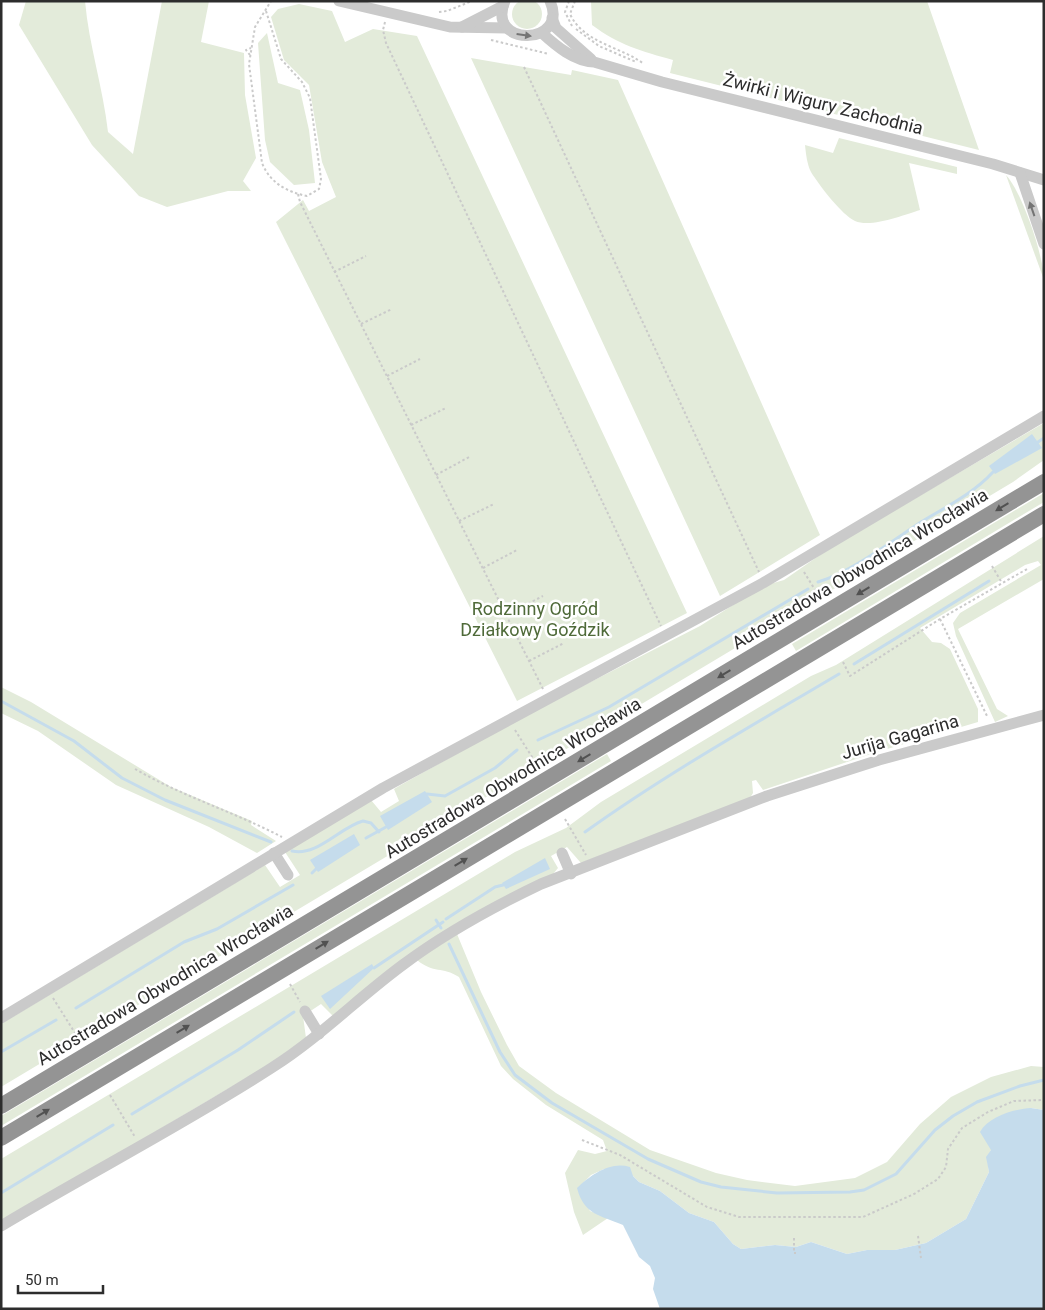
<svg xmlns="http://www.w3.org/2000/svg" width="1045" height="1310" font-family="Roboto,sans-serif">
<rect width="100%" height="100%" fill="#fff"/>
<g fill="#e3ebda">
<circle cx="527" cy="14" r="15"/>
<path d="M26,1h59c4,45 18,86 23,131l25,22 29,-153h47l-8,41 43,11 1,42 11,63 -13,23 8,10h-23l-61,16 -28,-11 -47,-51 -73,-120z"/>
<path d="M591,1h336l52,149 -309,-77 3,-13c-32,-9 -54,-15 -81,-35z"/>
<polygon points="299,4 332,11 345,42 373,29 417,36 687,613 517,701 276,222 303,200 309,211 336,197 322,162 309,85 284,60 271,17 278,9"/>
<polygon points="267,33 278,83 300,90 309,130 315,183 294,185 270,162 265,140 258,43"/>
<polygon points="471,58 571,75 572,70 618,80 820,535 720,596"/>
<path d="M839,138l118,29v7l-48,-11 11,47c-16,5 -49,18 -65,11 -13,-6 -36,-36 -44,-49 -4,-8 -5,-18 -6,-27l28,8z"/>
<path d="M1006,175c16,17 38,82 38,105z"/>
<polygon points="1044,423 1044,460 1013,482 1,1087 1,1024 265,865 280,887 300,875 285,852 371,800 381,812 399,801 394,789 399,786 526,715 700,626 763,586 784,580 830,548"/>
<polygon points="1044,493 1044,502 796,651 792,644"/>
<polygon points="1044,536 1044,579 958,629 997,709 1008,716 995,722 956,636 953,623 960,613 1041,565 1038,561 1025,565 920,628 932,642 941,643 950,649 978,709 978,722 877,752 763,790 756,780 752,781 753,793 750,798 581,863 567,847 551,856 558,868 553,874 516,891 333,1016 321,1004 303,1016 306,1038 270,1064 1,1223 1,1159 515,852 566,828 601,802 811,676 836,665"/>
<polygon points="1,687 31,702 171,787 252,821 251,825 276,841 257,853 209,827 116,785 38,731 1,713"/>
<polygon points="607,754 611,761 1,1126 1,1116"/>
<path d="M457,934l24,58 26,53 12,21 37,27 94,57 66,23 31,7 48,6 60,-8 32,-16 33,-38 31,-27 40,-20 40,-11 13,1v43l-13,-2 -40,42 -4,8 2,14 -23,47 -40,24 -31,7h-28l-20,4 -36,-12 -15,5 -21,-2 -34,4 -8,-5 -19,-22 -25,-9 -29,-22 -21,-9 -6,-6 -29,-7 -13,6 -13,13 12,23 18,7 -25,17 -9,-23 -9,-39 13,-23 17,4 12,-3 -4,-11 -57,-35 -33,-26 -12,-13 -42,-89c-17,-11 -25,-3 -42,-17z"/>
</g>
<g fill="#c5dcec">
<polygon points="1032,434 1042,448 995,474 989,466"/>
<polygon points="425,791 432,802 388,830 380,816"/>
<polygon points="354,834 360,845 318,872 310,860"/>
<polygon points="545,858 550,869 506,889 502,883"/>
<polygon points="372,964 374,968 330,1009 321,996"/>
<path d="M1031,1108l13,2v199h-384l-7,-20 2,-11 -5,-12 -11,-9 -16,-32c-23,-10 -39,-10 -46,-37 14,-13 33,-27 53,-21l3,9 6,6 21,9 29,22 25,9 19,22 8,5 34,-4 21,2 15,-5 36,12 20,-4h28l31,-7 40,-24 23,-47 -3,-15 5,-7 -11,-18c9,-16 35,-23 51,-24z"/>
</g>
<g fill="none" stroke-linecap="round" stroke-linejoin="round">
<g stroke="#c5dcec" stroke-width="3">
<polyline points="1038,442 1044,438"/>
<path d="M818,582c33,-10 74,-41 103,-60 25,-15 53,-29 72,-50"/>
<polyline points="854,664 989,581"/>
<polyline points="1,701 74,741 122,778 165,800 271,842"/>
<polyline points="538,740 609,707 808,589"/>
<polyline points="427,794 445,796 495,768 517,750"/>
<path d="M585,832c81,-58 168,-107 254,-158"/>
<polyline points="366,838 386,827"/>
<path d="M292,851c25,6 48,-24 71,-30l8,2 8,9"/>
<polyline points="312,873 316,869"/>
<polyline points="446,919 495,887 503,885"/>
<polyline points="436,920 441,928"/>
<polyline points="449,944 500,1052 515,1075 552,1103 648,1159 701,1182 721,1187 777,1193 850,1192 864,1190 896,1174 935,1130 953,1116 977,1102 1020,1086 1044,1080"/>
<polyline points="374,968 443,922"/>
<polyline points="76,1008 184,942 217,929 293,885"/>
<polyline points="1,1052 56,1020"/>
<polyline points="132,1114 238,1050 294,1012"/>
<polyline points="1,1193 113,1125"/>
</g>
<g stroke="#cacaca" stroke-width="2" stroke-dasharray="2.5 2.5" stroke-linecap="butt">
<polyline points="569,1 565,12 572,26"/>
<path d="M575,1l-5,13c13,29 52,33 74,50"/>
<path d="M266,11l15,48 21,23 8,16 11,81 -2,10 -12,7c-20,-4 -37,-13 -45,-33l-13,-99 6,-37 16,-26"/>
<polyline points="439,12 447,11 472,1"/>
<polyline points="385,22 383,30 386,43 661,626"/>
<polyline points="576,29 599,46 636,62"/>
<polyline points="491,40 549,54"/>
<polyline points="250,55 246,50 251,48"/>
<polyline points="524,67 759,572"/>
<polyline points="298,194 300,202 543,689"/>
<polyline points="334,272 366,256"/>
<polyline points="361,324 392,309"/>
<polyline points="387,376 420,359"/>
<polyline points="411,425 446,408"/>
<polyline points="436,475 471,456"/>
<polyline points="459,521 494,504"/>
<polyline points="992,566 1002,583"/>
<polyline points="483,568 517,550"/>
<polyline points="804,572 817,593"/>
<polyline points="506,615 543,596"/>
<polyline points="940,619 988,718"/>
<polyline points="529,661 564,643"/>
<polyline points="843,662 850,676 940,619 1027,569"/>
<polyline points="515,730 539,768"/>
<path d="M135,769c47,27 99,43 147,68"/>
<polyline points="565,819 586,855"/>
<polyline points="290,984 300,1002"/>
<polyline points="53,998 80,1041"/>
<polyline points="110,1095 135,1137"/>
<polyline points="582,1140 620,1155 707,1207 739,1217 863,1217 914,1194 938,1179 946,1167 948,1149 962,1128 988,1112 1014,1101 1044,1100"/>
<polyline points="918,1236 921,1258"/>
<polyline points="794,1238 794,1253 796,1253"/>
</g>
<g stroke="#cacaca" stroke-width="11">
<polyline points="339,1 450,27 507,28"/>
<path d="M505,1c-20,47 65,45 45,0"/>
<polyline points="552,18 556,28 591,59"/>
<polyline points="462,27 503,6"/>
<path d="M542,33c14,13 32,28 52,29l68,20 331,82 51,16"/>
<polyline points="1020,173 1044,244"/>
<polyline points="274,853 288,875"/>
<polyline points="562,853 571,874"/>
<polyline points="305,1011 319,1034"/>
<polyline points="1,1018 383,788 763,583 1044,416"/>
<path d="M1,1226c90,-54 184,-102 272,-159 47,-30 86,-70 131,-103 43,-32 89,-57 137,-80l226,-88 112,-36 165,-45"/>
</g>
<g stroke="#949494" stroke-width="16">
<polyline points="1,1106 1044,482"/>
<polyline points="1,1138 1044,514"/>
</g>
</g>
<defs><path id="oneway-solid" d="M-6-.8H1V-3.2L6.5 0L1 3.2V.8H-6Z" transform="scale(1.25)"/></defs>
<g fill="#747474">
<use href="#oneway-solid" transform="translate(524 35) rotate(8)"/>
<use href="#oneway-solid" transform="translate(1032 209) rotate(-109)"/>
</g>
<g fill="#515151">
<use href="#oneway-solid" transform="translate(1002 507) rotate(149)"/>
<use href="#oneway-solid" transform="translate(863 591) rotate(149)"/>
<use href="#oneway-solid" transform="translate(724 674) rotate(149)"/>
<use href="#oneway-solid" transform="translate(584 758) rotate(149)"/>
<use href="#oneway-solid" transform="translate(461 862) rotate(-31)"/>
<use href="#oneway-solid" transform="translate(322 945) rotate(-31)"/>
<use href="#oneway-solid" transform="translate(183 1029) rotate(-31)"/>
<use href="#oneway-solid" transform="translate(43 1113) rotate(-31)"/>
</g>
<g text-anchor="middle" stroke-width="5" stroke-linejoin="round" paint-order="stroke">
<g font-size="18" fill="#2d2d2d" stroke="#fff">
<text transform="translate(823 104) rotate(14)" y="6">Żwirki i Wigury Zachodnia</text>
<text transform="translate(860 569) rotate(-31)" y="6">Autostradowa Obwodnica Wrocławia</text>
<text transform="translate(900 737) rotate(-16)" y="6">Jurija Gagarina</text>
<text transform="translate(513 778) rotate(-31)" y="6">Autostradowa Obwodnica Wrocławia</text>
<text transform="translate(165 985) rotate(-31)" y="6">Autostradowa Obwodnica Wrocławia</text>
</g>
<g font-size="18" fill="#4f6a39" stroke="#fff">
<text x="535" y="615">Rodzinny Ogród<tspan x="535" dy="21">Działkowy Goździk</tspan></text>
</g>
</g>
<rect width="1045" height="1310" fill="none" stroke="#2d2d2d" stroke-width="5"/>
<path d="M18 1285v8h85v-8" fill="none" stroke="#2d2d2d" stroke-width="2.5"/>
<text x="25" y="1285" font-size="15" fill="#2d2d2d" stroke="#ffffff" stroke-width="4" paint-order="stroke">50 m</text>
</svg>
